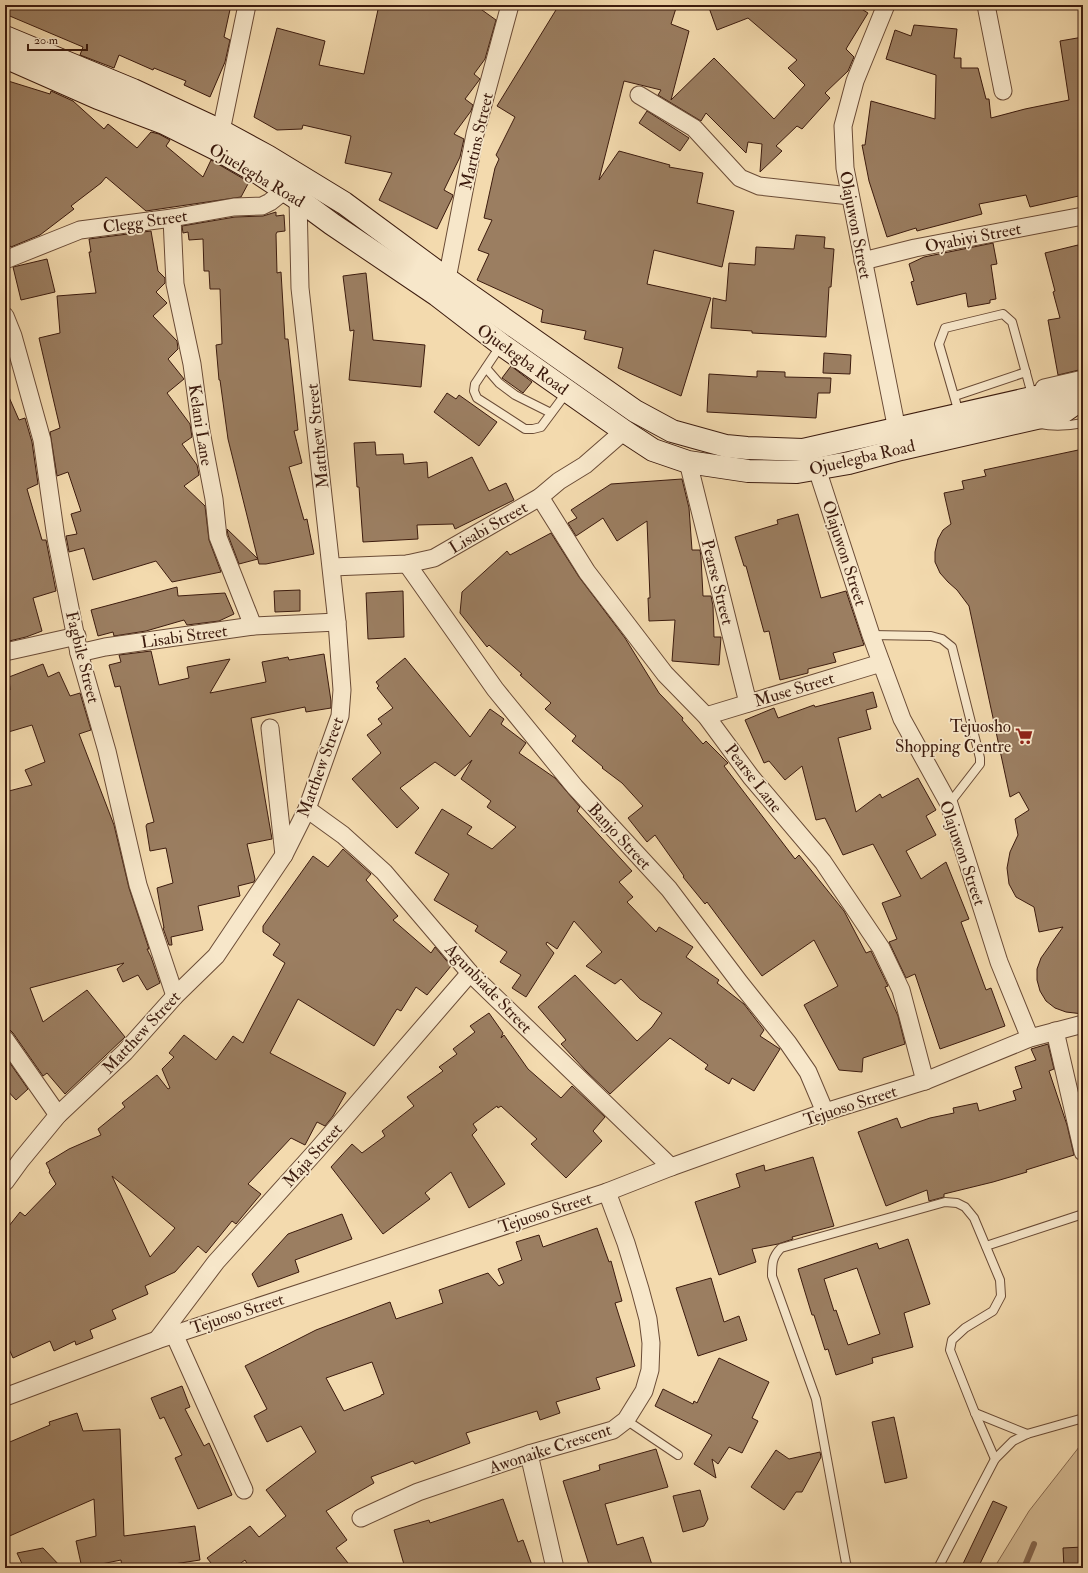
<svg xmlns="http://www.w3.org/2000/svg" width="1088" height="1573" font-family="'IM FELL Double Pica',serif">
<rect width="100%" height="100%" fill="#f3daae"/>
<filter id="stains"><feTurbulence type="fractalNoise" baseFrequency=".005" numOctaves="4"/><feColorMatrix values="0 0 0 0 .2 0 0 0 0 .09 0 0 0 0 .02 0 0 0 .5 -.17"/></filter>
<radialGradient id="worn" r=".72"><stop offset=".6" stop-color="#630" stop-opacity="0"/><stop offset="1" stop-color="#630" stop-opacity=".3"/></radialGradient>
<polygon fill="#d4ba93" stroke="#886a50" points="1083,1442 1083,1568 994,1568 1029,1511"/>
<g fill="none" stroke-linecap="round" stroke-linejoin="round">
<polyline stroke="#85674e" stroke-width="6" points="1024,1568 1034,1544"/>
</g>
<g fill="#9b7e61" stroke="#3c1b0e" fill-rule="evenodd">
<polygon points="5,5 231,5 224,37 230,40 225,62 210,97 184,85 186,81 154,68 153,70 119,55 114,68 80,55 83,47 5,14"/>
<polygon points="379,5 475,5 496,20 485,59 474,74 480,79 465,99 473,105 471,111 454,134 464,139 460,157 444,190 453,195 452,198 437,229 379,200 392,173 345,163 351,136 303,125 302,129 277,130 254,117 277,28 325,41 319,65 364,74"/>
<polygon points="559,5 677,5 671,24 689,31 671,100 714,58 774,119 805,85 788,68 797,60 748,18 717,30 708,5 855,5 868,13 846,49 854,57 848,71 825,93 830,98 802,129 797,126 776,146 782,151 760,172 762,144 748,142 746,153 706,113 701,121 658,95 661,90 624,81 599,180 619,151 670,165 669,167 703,173 697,203 734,211 722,267 654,250 647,284 711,298 681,396 618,368 623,348 584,339 586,331 541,322 543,310 477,280 489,254 478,250 492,220 484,218 495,168 499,159 496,155 515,117 497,106"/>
<polygon points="914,25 957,29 954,58 961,58 961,68 978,68 986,99 989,99 991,118 1025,109 1069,100 1060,41 1083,37 1083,195 1030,207 1026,195 979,204 982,214 917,231 916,228 887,237 869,181 862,145 865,145 871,101 935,119 936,75 886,59 895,30 911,36"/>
<polygon points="5,80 50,94 51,91 73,101 104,129 108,124 137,148 151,132 159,134 170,140 166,146 203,177 211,160 249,182 241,197 146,211 106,177 101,183 71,206 74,209 40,235 11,247 5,240"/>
<polygon points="647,111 689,138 680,151 639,123"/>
<polygon points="276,212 276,216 284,215 285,231 277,232 276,234 277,273 281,272 285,339 288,339 298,430 294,431 302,463 289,467 304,520 307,519 314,554 266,564 259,564 228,439 220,380 219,380 216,345 222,344 220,289 210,289 209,271 204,271 203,239 189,240 188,232 183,233 182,226 235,217 263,216"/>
<polygon points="151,231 158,271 165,278 165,283 156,292 167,303 153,316 177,341 178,349 168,359 184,379 167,393 190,424 192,437 182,444 197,465 199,475 184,486 205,506 209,540 221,572 172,582 156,561 93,580 84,548 69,552 66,536 77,534 71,514 81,511 68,472 57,476 50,432 60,428 39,338 60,333 57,296 96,293 89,252 91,252 89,239"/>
<polygon points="796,235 825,237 824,248 834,249 831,287 829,287 826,337 752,333 752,331 711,328 713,298 726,301 729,263 755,265 756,247 794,249"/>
<polygon points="993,243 997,264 991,265 996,299 990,300 990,303 968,307 966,293 917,305 911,282 914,281 909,264 924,257"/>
<polygon points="1078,245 1083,265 1083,369 1058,375 1048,320 1060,318 1053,292 1055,291 1045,253"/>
<polygon points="47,259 55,292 21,300 13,267"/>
<polygon points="366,273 373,340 425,345 421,387 349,380 354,330 350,331 343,276"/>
<polygon points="824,353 851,355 850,374 823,373"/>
<polygon points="511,366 532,382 523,393 502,378"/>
<polygon points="757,371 785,372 785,377 831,378 830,393 818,393 816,418 707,412 709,374 757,377"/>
<polygon points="5,388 19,420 25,418 32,442 38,484 27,489 42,540 46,540 56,591 33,598 42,631 26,637 5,642"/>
<polygon points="447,393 456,399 459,395 497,422 479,446 434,412"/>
<polygon points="375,442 376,455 403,454 404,464 427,462 428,478 472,457 489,491 506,483 514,500 455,529 453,524 417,525 418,539 363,542 359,487 357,487 354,443"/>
<polygon points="1083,449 1083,1014 1066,1012 1055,1008 1046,1001 1040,991 1037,980 1037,969 1041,958 1063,927 1039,932 1034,907 1016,897 1009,884 1007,868 1010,852 1018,835 1015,819 1029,810 1019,792 1010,797 969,606 957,590 948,582 940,573 935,562 935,552 938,539 943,530 951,524 944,493 964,489 962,481 986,476 984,470"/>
<polygon points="682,479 689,508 692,550 700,550 701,557 703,596 711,596 713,606 714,637 721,637 719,665 672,661 675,620 649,621 648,598 650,598 647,521 617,541 603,518 576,536 568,523 577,518 571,510 611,484"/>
<polygon points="798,514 821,598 846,591 864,645 833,653 836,662 808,669 808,673 780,680 769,631 764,632 746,566 744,566 735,537 778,524 777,520"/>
<polygon points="227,529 258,559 239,564 228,535"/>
<polygon points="551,533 579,577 625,638 659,693 683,718 682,720 703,744 706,741 728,763 724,766 795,859 799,855 844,911 866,953 871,951 872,953 888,986 885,987 898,1016 905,1044 863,1058 862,1072 839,1070 804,1005 838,986 814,940 762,976 707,902 705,904 683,877 684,876 655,835 647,842 628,818 643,806 622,783 602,768 603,767 572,741 576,736 545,709 551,703 520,675 522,674 489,645 487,647 460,613 462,592 507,551 510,555"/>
<polygon points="177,587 178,596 225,593 234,614 219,621 187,625 184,620 146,631 114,636 113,632 98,636 91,610"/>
<polygon points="300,590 300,611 275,612 274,591"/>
<polygon points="403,591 404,637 368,639 366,593"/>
<polygon points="151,651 159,685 189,678 187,667 230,659 210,693 266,682 262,662 288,657 289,660 324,654 331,701 331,708 306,712 305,707 251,718 272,839 247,844 255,879 254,882 238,886 240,896 198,906 203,930 171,937 172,945 169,945 163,928 164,928 157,888 173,883 166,848 150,851 146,826 147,824 154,822 120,686 115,687 109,665 121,662 119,655"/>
<polygon points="405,658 470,737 490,709 504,719 501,724 526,743 519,753 555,778 580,807 577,811 632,871 619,882 633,897 627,902 656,932 659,927 693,947 686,957 719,980 717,983 744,1004 764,1030 760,1036 780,1049 754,1091 732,1078 729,1084 705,1069 708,1065 670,1038 610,1094 586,1071 561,1044 566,1040 538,1007 575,975 637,1041 652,1027 662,1013 640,999 621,979 615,984 586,966 602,952 574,921 557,949 547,942 546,944 554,953 526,997 512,988 521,975 500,962 507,952 475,931 478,926 434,900 449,874 415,853 442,809 472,827 467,834 492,849 516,827 487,807 491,801 461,779 472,760 455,776 435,762 400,788 419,808 397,828 352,779 381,753 367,735 382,724 378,719 393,708 377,688 379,686 376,682"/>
<polygon points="43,664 48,677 59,672 70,696 80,693 91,730 79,734 114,825 129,888 149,949 147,949 151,957 160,983 147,990 138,975 123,982 117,969 124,963 30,988 43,1022 87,990 125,1037 65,1094 47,1073 43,1076 13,1033 10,1030 5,1029 5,792 32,785 25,770 45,762 32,725 5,733 5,691 10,690 9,677"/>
<polygon points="873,692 877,707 866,710 871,729 838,738 856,812 880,794 882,798 918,778 936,810 926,816 936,835 906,851 921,879 946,862 969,919 961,922 986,990 991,988 1005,1026 940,1049 915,974 906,978 889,942 897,939 882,903 901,896 873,844 843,855 825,818 816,820 802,766 785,780 769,761 764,763 745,720 774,708 778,718 814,705 815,707"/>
<path d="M343,849l28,25 -5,6 32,36 -5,4 38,33 4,-6 16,19 -24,29 -11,-8 -15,24 -4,-2 -23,37 -76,-47 -28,54 76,40 -13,23 -8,10 -8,-4 -12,23 -14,-7 -43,46 13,10 -25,30 -4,-3 -26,32 -8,-7 -23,26 -30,14 3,8 -36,16 4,9 -26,11 3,8 -17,7 -1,-4 -21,10 -4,-10 -37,17 -8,-18v-109l15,-19 5,4 31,-32 -7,-12 1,-1 -4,-8 23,-14 32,-14 -3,-6 27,-22 -3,-4 35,-28 11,14 2,-1 -8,-19 12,-12 -5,-4 15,-18 32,25 17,-24 10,7 42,-80 -12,-8 7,-11 -17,-12v-6l50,-70 15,11zM112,1176l63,52 -25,29z"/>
<polygon points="489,1013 503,1033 501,1038 504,1035 528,1069 561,1098 572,1086 605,1117 593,1131 602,1141 566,1178 531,1144 537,1139 501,1106 498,1108 497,1106 473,1124 477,1130 472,1135 505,1184 469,1208 451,1172 425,1193 430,1199 383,1234 331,1167 352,1144 362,1153 385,1136 382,1131 414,1106 407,1097 443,1071 439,1067 457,1054 453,1049 475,1032 470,1026"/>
<polygon points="1048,1044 1054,1069 1049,1071 1067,1125 1074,1155 1026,1170 1027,1172 993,1182 944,1194 944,1197 929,1201 927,1190 886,1206 858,1132 897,1118 901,1128 930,1118 954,1113 953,1108 977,1103 979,1111 1016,1100 1013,1091 1022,1088 1015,1067 1036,1060 1031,1049"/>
<polygon points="5,1056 28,1089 16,1100 5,1088"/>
<polygon points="813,1157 834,1226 792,1237 793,1239 778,1244 752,1249 756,1262 719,1275 695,1202 740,1187 736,1174 764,1165 765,1171"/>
<polygon points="342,1214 352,1239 295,1260 299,1272 258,1287 252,1274 288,1234"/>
<path d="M597,1228l12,34 2,-1 11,40 -7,2 20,63 -39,12 4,11 -44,13 4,11 -20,7 -3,-9 -71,22 4,10 -55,21 -2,-3 -42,16 3,6 -48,28 21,29 -11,8 16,20h-102l-5,-8 -11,8h-19l-8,-10 43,-32 9,11 27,-21 -20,-26 50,-38 -15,-26 -34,16 -13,-26 13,-7 -22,-43 71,-36 74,-28 6,17 47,-16 -4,-13 49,-17 11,13 5,-3 -6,-14 24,-9 -6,-18 23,-7 4,12zM372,1362l12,32 -3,1v1l-37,15 -18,-33z"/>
<path d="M908,1239l22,65 -26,9 9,34 -41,11 1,5 -37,12 -8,-26 -3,1 -11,-35h-2l-14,-46 79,-26 2,6zM857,1268l23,66 -32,11 -12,-35 -2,1 -10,-32z"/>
<polygon points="711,1278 724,1322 739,1316 747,1340 698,1356 676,1288"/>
<polygon points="719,1358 769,1382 752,1418 758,1421 742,1453 729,1447 718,1464 712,1459 716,1478 694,1464 712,1435 655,1406 663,1389 693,1404 694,1401 697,1403"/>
<polygon points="182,1386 190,1407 185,1409 204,1446 209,1443 232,1495 198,1509 175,1458 182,1455 164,1417 160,1419 151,1398"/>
<polygon points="77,1413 83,1431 120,1429 124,1536 195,1526 200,1560 148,1568 122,1568 121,1560 82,1568 76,1541 96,1536 94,1499 5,1538 5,1444 50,1425 49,1422"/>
<polygon points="894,1417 907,1478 885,1483 872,1422"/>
<polygon points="656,1449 668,1487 605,1504 617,1545 643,1537 653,1568 590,1568 563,1481 600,1470 599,1465"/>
<polygon points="776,1450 789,1459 820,1452 821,1457 802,1492 796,1492 784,1510 751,1487"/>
<polygon points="700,1490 708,1519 704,1526 683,1532 673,1496"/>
<polygon points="503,1499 518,1542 523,1540 533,1568 405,1568 394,1530 429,1520 430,1523"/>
<polygon points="993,1501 1007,1507 978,1568 961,1568"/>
<polygon points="1083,1547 1083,1568 1064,1568 1063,1548"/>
<polygon points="43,1548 62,1568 24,1568 17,1553"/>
</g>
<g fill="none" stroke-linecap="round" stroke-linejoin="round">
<g stroke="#6a4b36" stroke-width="10">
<g id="service">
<polyline points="501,345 475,384 474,391 477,398 525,429 533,429 541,427 567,392"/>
<polyline points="486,368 499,383 515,395 551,413"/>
<polyline points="955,396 1026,372"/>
<polyline points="959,413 939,344 945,328 1003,314 1012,322 1031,391"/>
<path d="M1040,424c15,3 28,2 43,-1"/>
<polyline points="871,635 931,636 942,639 952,647 980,758 980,764 949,804"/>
<polyline points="986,1246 1083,1214"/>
<polyline points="975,1413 1027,1434"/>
<polyline points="626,1420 678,1455"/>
<path d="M848,1568l-2,-5 -30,-164 -44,-123c0,-12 0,-19 9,-28l164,-46 12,1 8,4 9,11 26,62 1,16 -8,15 -28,17 -13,12 -2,10 25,63 20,46"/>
<polyline points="938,1568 995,1459 1013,1441 1027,1434 1080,1419"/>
</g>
</g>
<g stroke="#6a4b36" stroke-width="19">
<g id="minor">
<polyline points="886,5 855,81 843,126 845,168 899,440"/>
<polyline points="986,5 1003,91"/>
<polyline points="639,95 694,128 740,178 759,186 850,196"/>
<polyline points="221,131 247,5"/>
<polyline points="172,218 175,284 192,364 201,431 214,499 218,537 253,626"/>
<polyline points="5,260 80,230 172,218 234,207 262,206 270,202 285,190"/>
<polyline points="863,261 915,248 1083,216"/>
<polyline points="447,279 475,134 510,5"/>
<polyline points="5,316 13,336 42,440 56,538 79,653 107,751 138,885 175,996"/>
<polyline points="1044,388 1083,379"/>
<polyline points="688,462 748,703"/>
<polyline points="817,469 871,635 902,719 949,804 999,962 1030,1038"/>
<polyline points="540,497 587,572 665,674 706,716 751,777 823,862 881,948 901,990 925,1081"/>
<polyline points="407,564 495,689 575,787 669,889 740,983 788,1043 808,1072 825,1112"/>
<polyline points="332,567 407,564 434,558 540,497 559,481 585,465 624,431"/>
<polyline points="5,652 77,636"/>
<polyline points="79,653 105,647 253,626 337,622"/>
<polyline points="706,716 881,663"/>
<polyline points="270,728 284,855"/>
<polyline points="307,809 343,835 384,872 470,973 671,1167"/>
<polyline points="1055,1031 1083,1152"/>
<polyline points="5,1039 58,1115"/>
<polyline points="5,1182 21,1160 58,1115 125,1052 175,996 216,956 284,855 307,809 340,716 342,690 337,622 300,288 298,199"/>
<polyline points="174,1334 244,1490"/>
<polyline points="157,1340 216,1262 317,1150 470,973"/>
<polyline points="5,1397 157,1340 607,1192 671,1167 825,1112 925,1081 1030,1038 1083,1024"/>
<polyline points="529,1454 555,1568"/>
<polyline points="361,1518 418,1492 529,1454 613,1430 626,1420 644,1391 650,1370 651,1343 648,1319 640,1289 626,1243 607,1192"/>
</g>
</g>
<g stroke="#3c1b0e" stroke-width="24">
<g id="secondary">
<polyline points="5,37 133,90 221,131 267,156 344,203 447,279 635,411 672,431 726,446 747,448 803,450 1054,393 1083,395"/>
<polyline points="5,57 98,98 164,123 218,150 257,172 298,199 332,224 437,295 502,345 624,431 653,450 688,462 748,471 797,472 849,463 901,449 1063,412 1083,398"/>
</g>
</g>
<use href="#service" stroke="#f7e7ca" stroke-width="8"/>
<use href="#minor" stroke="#f7e7ca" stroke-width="17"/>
<use href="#secondary" stroke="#f7e7ca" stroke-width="22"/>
</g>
<defs>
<g id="supermarket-bare" transform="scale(1.38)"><path d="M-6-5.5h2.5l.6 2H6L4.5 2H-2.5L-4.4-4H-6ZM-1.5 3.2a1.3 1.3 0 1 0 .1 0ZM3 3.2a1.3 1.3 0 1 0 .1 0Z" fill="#8f2418" stroke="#f7e7ca" stroke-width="2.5" paint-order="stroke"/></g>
</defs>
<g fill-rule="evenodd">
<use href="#supermarket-bare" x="1024" y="736"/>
</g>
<g text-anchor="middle" stroke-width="3.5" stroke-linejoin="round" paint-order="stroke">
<g font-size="17" fill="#3c1b0e" stroke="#f7e7ca">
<text transform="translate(476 141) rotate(-77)" y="6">Martins Street</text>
<text transform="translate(257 175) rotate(31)" y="6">Ojuelegba Road</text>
<text transform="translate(145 221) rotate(-8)" y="6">Clegg Street</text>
<text transform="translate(856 225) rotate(79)" y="6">Olajuwon Street</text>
<text transform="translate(973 237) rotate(-11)" y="6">Oyabiyi Street</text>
<text transform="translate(523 359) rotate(36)" y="6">Ojuelegba Road</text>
<text transform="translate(201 425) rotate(81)" y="6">Kelani Lane</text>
<text transform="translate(317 436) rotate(-96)" y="6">Matthew Street</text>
<text transform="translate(862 457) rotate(-13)" y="6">Ojuelegba Road</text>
<text transform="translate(488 527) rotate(-30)" y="6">Lisabi Street</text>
<text transform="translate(845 553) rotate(72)" y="6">Olajuwon Street</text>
<text transform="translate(718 582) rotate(76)" y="6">Pearse Street</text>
<text transform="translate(184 636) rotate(-8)" y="6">Lisabi Street</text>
<text transform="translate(83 657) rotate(76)" y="6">Fagbile Street</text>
<text transform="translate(794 689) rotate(-17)" y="6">Muse Street</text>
<text transform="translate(320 767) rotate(-70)" y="6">Matthew Street</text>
<text transform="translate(754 778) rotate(52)" y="6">Pearse Lane</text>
<text transform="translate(620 836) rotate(47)" y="6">Banjo Street</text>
<text transform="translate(963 853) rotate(71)" y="6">Olajuwon Street</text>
<text transform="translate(489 988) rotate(46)" y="6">Agunbiade Street</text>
<text transform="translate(141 1032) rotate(-47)" y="6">Matthew Street</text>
<text transform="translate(850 1105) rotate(-18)" y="6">Tejuoso Street</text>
<text transform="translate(312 1155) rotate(-48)" y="6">Maja Street</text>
<text transform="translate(545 1212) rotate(-18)" y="6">Tejuoso Street</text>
<text transform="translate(237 1313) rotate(-18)" y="6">Tejuoso Street</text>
<text transform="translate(550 1448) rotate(-18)" y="6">Awonaike Crescent</text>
</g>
<g font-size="17" fill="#3c1b0e" stroke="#f7e7ca" text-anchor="end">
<text x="1011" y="732">Tejuosho<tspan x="1011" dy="20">Shopping Centre</tspan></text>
</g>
</g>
<rect width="1088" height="1573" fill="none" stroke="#f3daae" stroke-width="20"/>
<rect x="6" y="6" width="1076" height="1561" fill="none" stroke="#3c1b0e" stroke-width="2"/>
<rect x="10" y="10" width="1068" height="1553" fill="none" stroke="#3c1b0e"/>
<path d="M28 44v6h59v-6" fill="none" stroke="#3c1b0e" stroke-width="2"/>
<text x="34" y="44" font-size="12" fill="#3c1b0e" stroke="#f7e7ca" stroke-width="3" paint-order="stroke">20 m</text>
<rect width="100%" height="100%" filter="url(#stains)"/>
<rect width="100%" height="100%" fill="url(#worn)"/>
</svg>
